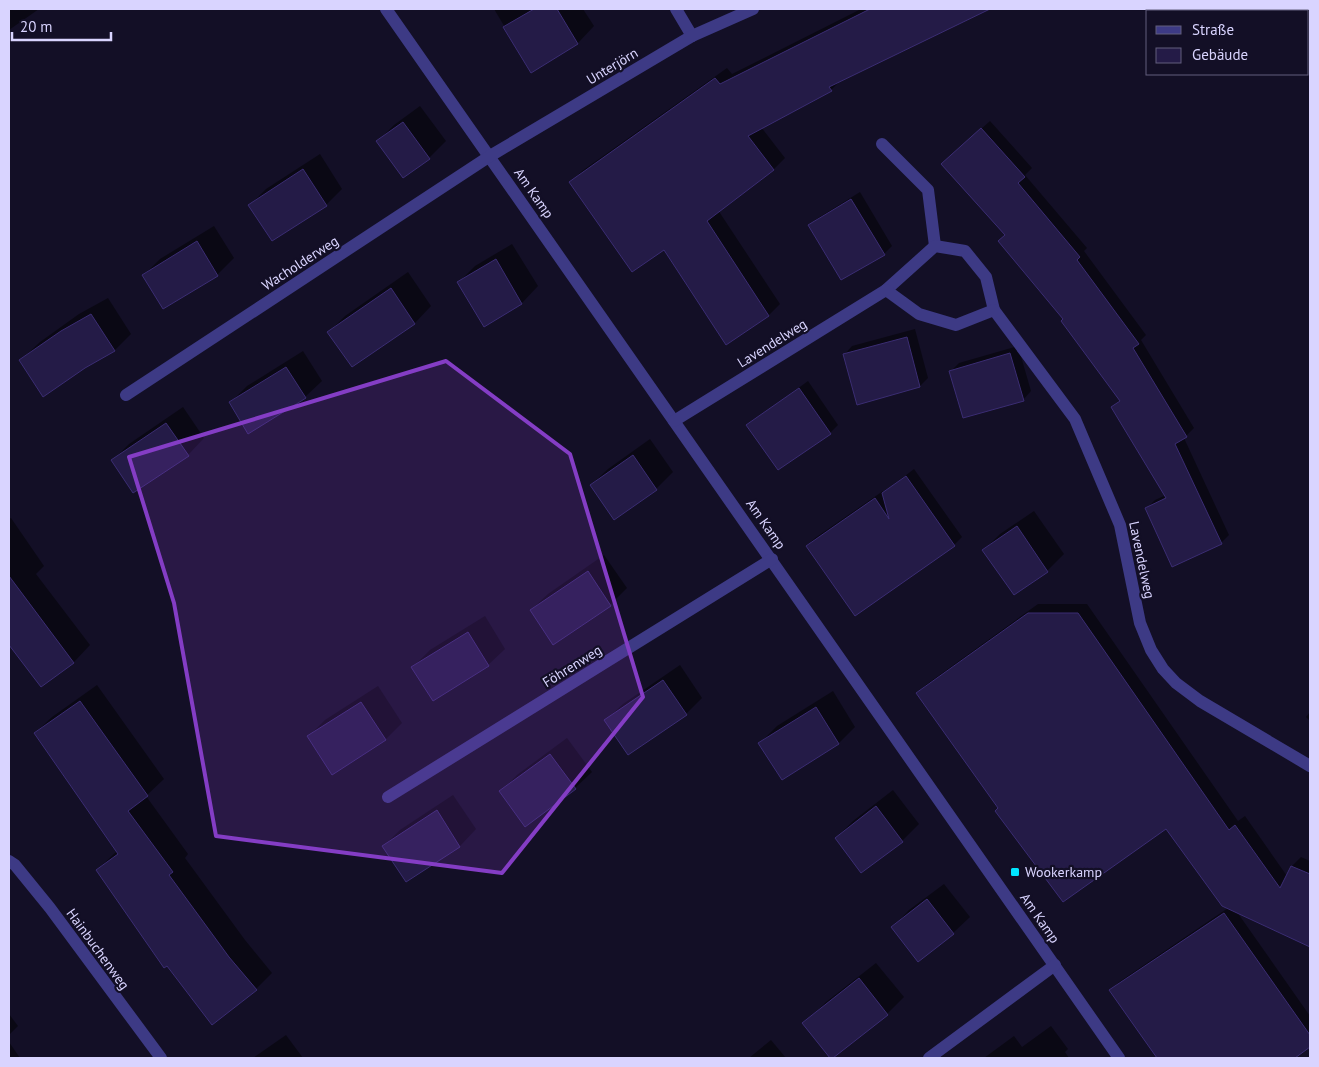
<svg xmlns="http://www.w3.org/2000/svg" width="1319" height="1067" font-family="'PT Sans',sans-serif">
<rect width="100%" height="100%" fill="#130f26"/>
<g fill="#0007">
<polygon points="9,9 39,9 9,30"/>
<polygon points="494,9 583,9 594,26 578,43 531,71"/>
<polygon points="861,9 984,9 841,80 831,90 761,127 785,158 773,170 718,210 780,304 769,315 726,344 664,248 571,182 582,171 727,68 732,74"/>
<polygon points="420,106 446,141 429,158 378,141 394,125"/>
<polygon points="990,121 1032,168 1025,175 1087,248 1084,251 1146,335 1141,340 1194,428 1184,438 1229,535 1221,543 1147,508 1155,500 1166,495 1112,407 1121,399 951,156"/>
<polygon points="320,154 342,189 326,205 250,205 266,189"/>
<polygon points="860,192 892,246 884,254 809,226 818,218"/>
<polygon points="214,226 234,258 217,275 164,308 144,275 160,259"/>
<polygon points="512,244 538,286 522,303 485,325 459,282 475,266"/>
<polygon points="408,272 431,306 415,323 352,366 329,332 345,316"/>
<polygon points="108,298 131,334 115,350 84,367 23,358 40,342 79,314"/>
<polygon points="915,329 928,378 920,386 858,404 844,355 852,346"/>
<polygon points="1018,346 1031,391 1023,400 951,371 959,363"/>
<polygon points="303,351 322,381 305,397 230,403 247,386"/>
<polygon points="808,381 838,425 830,433 748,425"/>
<polygon points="183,407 204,438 188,455 113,460 129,444"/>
<polygon points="650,439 673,472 656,489 614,518 591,485 608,469"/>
<polygon points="914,469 962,537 954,545 807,546 815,538 883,491 884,492"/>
<polygon points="1034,511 1064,554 1047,571 1015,594 984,550 1000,534"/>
<polygon points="11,518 44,566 36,574 90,645 74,662 41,686 9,640 9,519"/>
<polygon points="604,555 627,588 610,605 553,643 531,610 548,594"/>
<polygon points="1038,604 1087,604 1238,821 1245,816 1287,876 1292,866 1301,857 1310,861 1310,946 1237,912 1310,1016 1310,1046 1292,1058 1158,1058 1111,990 1119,982 1228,908 1166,828 999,808 917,693 927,684"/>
<polygon points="485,616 505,649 488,665 413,667 430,650"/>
<polygon points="680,665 702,698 686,714 606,720 623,704"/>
<polygon points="97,685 164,779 146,796 188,854 185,858 245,940 272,973 256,989 97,870 117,851 35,733 52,717"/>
<polygon points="378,686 402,723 385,740 309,736 325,720"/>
<polygon points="833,691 855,727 839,743 782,778 760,743 777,726"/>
<polygon points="1310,712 1310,721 1306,717"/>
<polygon points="567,738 592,772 575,788 501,792 517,775"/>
<polygon points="893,790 919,824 902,841 861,871 836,838 853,821"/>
<polygon points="453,795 476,829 460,846 406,881 384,846 400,830"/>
<polygon points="944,884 970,917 953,933 893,927 909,910"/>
<polygon points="876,963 904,997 887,1014 832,1058 809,1029 809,1019 826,1002"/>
<polygon points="9,1014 18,1026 9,1035"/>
<polygon points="1051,1026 1068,1049 1065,1052 1069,1058 984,1058 1014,1036 1022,1047"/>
<polygon points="286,1035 303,1058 253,1058"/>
<polygon points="771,1040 786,1058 749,1058"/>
<polygon points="9,1042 20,1058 9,1058"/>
</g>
<g fill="#241b47" stroke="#3b2d73">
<polygon points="534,9 557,9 578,44 531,73 503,27"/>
<polygon points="870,9 990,9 829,87 832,91 748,136 774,170 707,221 769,316 726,345 664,250 632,272 569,182 715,78 720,84"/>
<polygon points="403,122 430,159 403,178 376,141"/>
<polygon points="981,128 1025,177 1018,183 1080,257 1077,260 1139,344 1133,348 1187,437 1175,444 1222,544 1172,567 1145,508 1166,498 1111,407 1120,401 1061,321 1063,319 998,241 1005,235 941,164"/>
<polygon points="303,169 327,206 272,241 248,205"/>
<polygon points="851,199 885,255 841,280 808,225"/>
<polygon points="197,241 218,276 163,309 142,275"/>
<polygon points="496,259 522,304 484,327 457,282"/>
<polygon points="391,288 415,324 352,367 327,332"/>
<polygon points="91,314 115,351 85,368 43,397 19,360 61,331"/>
<polygon points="907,337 920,387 857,405 843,354"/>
<polygon points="1010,353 1024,401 963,418 949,371"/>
<polygon points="286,367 306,398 248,434 229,402"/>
<polygon points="799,388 831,434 778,470 746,425"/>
<polygon points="166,423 189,456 133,493 111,460"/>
<polygon points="633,455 657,490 614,520 590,485"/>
<polygon points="906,476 955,546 855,616 806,546 875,498 889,519 882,493"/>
<polygon points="1017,526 1048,572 1014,595 982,550"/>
<polygon points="588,571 611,606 553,645 530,610"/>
<polygon points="9,576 74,663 41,687 9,645"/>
<polygon points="1028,613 1078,613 1229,830 1235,825 1280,888 1291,866 1310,874 1310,947 1222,906 1166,829 1063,902 995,811 998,808 916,693"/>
<polygon points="468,632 489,666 433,701 411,667"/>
<polygon points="663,680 687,715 628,755 604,720"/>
<polygon points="80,701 148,796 128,811 173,872 169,875 229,957 257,990 212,1025 167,966 164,968 96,870 118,854 34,733"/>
<polygon points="361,702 386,740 332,775 307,736"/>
<polygon points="816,707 839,744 782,780 758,743"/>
<polygon points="550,754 576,789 525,827 499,791"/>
<polygon points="876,806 903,842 861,873 835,838"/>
<polygon points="437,810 460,847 406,882 382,846"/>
<polygon points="927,899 954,934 918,962 891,927"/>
<polygon points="1224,913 1310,1035 1310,1047 1295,1058 1157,1058 1109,990"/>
<polygon points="859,978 888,1015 833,1058 830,1058 802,1023"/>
</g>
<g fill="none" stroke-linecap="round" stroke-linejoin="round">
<g stroke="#3d3a85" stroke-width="12">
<polyline points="386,9 1119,1058"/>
<polyline points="676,9 692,36"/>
<polyline points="882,144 928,190 935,246"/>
<polyline points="886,290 935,246 965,251 986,277 994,310"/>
<polyline points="126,395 490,156 692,36 753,9"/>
<polyline points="674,421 886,290 919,314 956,325 994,310 1075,419 1120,525 1140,623 1151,650 1163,669 1176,683 1200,701 1310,766"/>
<polyline points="388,797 772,559"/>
<polyline points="9,861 15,865 50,908 161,1058"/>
<polyline points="929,1058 1055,965"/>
</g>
</g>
<path fill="#843dc5" fill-opacity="0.2" stroke="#843dc5" stroke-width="4" stroke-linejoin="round" d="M446,361l124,93 73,243 -141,176 -286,-37 -42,-233 -45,-146z"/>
<rect fill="#00e5ff" stroke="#130f26" stroke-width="2" x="1010" y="867" width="10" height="10" rx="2.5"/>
<g text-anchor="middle" stroke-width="4.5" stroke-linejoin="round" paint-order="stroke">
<g font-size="14" fill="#d9d4ff" stroke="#130f26">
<text transform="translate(612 66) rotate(-31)" y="5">Unterjörn</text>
<text transform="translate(534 193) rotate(55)" y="5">Am Kamp</text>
<text transform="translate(300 263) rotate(-33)" y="5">Wacholderweg</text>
<text transform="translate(772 343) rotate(-32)" y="5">Lavendelweg</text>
<text transform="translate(766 524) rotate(55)" y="5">Am Kamp</text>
<text transform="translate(1142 560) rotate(78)" y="5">Lavendelweg</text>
<text transform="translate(572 666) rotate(-32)" y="5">Föhrenweg</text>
<text transform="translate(1040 918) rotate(55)" y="5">Am Kamp</text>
<text transform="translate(98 949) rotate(54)" y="5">Hainbuchenweg</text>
</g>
<g font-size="14" fill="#d9d4ff" stroke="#130f26" text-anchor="start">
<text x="1025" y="877">Wookerkamp</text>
</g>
</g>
<rect width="1319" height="1067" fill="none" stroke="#d9d4ff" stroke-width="20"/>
<rect x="1146" y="10" width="162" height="65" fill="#130f26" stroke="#625e7d"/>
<rect x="1156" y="26" width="25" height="8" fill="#3d3a85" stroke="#625e7d"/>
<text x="1192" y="35" font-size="15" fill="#d9d4ff">Straße</text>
<rect x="1156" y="48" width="25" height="15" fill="#241b47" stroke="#625e7d"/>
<text x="1192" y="60" font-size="15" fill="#d9d4ff">Gebäude</text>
<path d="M12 32v8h99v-8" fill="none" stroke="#d9d4ff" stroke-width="2.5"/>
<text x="20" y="32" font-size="15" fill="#d9d4ff" stroke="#130f26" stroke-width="4" paint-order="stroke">20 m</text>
</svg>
